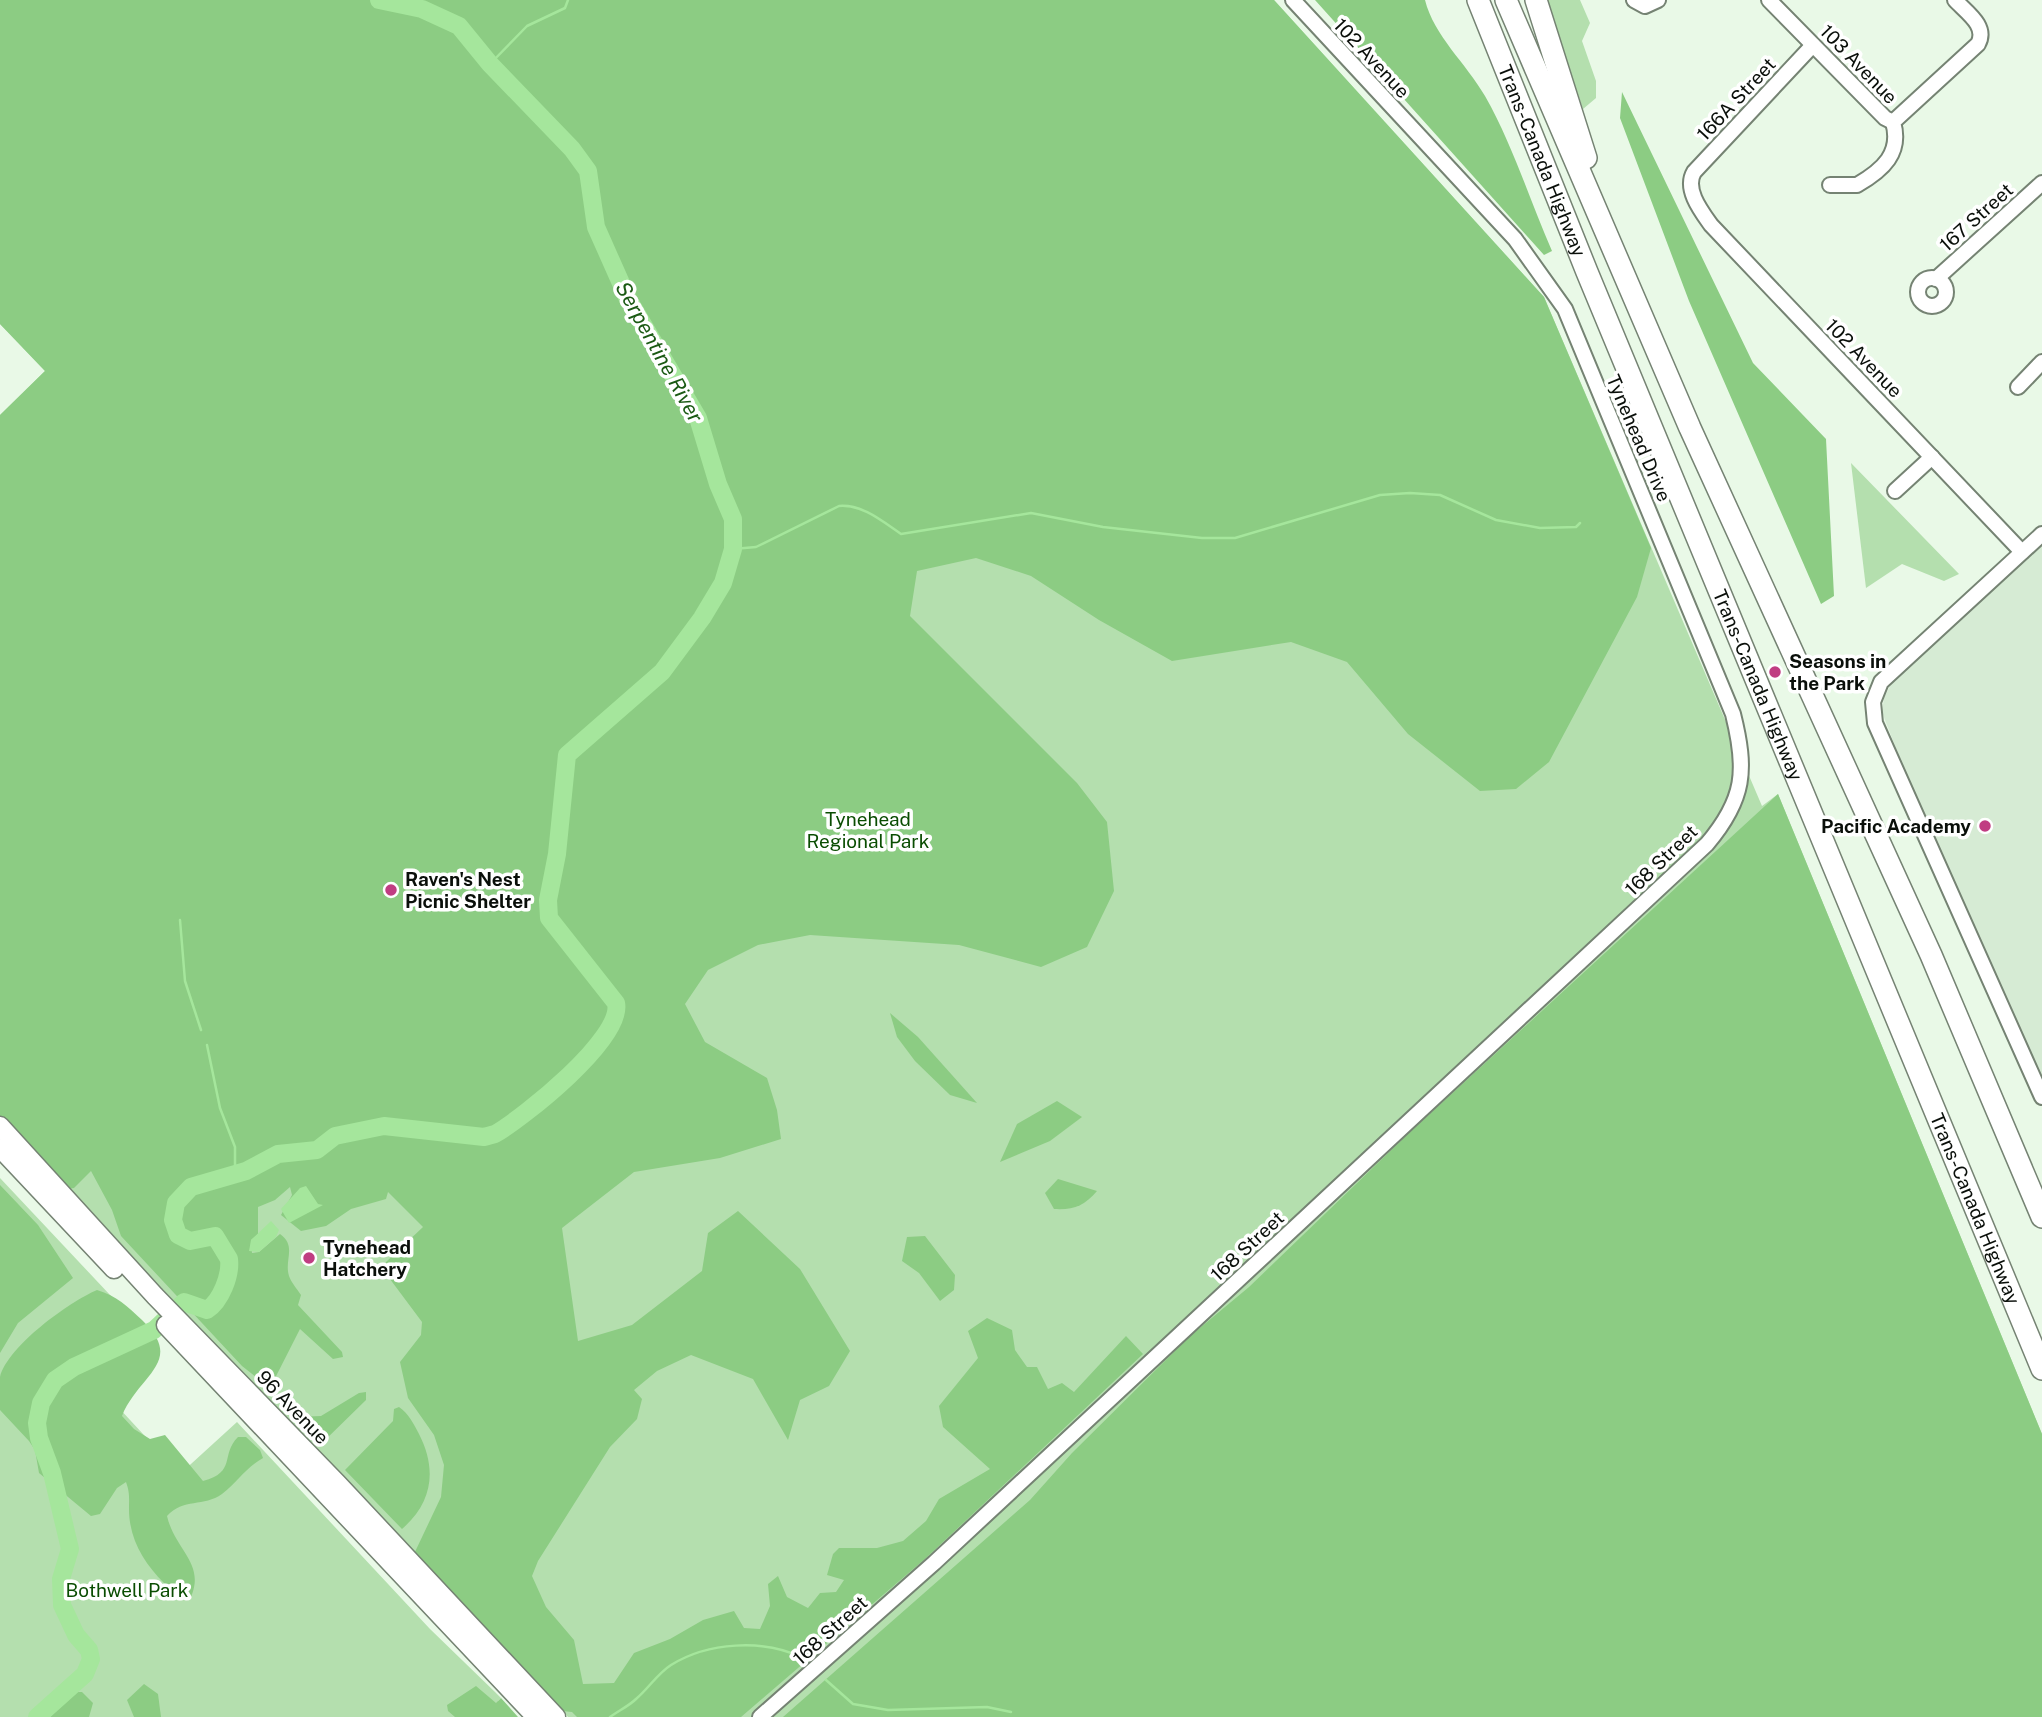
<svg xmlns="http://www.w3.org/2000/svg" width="2042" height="1717" font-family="'Public Sans',sans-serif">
<rect width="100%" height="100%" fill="#e9f9e7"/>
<polygon fill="#d6ebd4" points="2042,543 2042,1079 1910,785 1882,712 1884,698 1891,684"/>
<g fill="#b4dfae">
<polygon points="0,0 1274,0 1544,297 1762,806 1778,794 2042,1434 2042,1717 568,1717 237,1371 68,1189 0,415 45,371 0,324"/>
<polygon points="1546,0 1580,0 1590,23 1582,41 1596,81 1596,98 1583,109"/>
<polygon points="1851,463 1959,574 1944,581 1902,564 1866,588"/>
<polygon points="0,1178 158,1346 106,1394 180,1474 237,1422 430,1629 495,1692 501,1698 498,1701 513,1717 0,1717"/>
</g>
<g fill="#8ccc83">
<path d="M0,0h1274l270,297 107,251 -14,49 -88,165 -33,27 -36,2 -72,-57 -61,-72 -56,-20 -119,19 -73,-41 -68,-44 -55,-18 -59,13 -7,45 167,167 30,39 7,69 -27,56 -46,20 -82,-22 -149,-10 -52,10 -50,25 -23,34 20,38 62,36 10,32 4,29 -61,19 -86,14 -72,56 16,113 54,-16 70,-54 6,-38 30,-22 62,58 50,82 -21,35 -29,14 -12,40 -35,-61 -62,-24 -34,16 -23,19 8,9 -5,20 -27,28 -72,114 -6,15 14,31 28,33 9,44 31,-1 20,-30 36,-14 33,-19 31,-9 10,17 16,1 10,-23 -2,-22 10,-8 9,21 21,11 12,-15 16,-1 8,-12 -17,-5 6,-21 6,-6h38l26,-7 23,-20 13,-22 51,-30 -47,-42 -4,-21 39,-48 -10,-27 19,-13 25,12 3,20 12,17h10l11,22 14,-6 12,9 52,-56 17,18 -217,204 -185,159h-164l-5,-5 -10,-1 -148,-157 27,-57 3,-32 -10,-30 -26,-37 -8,-36 21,-27 1,-13 -38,-51 2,-9 37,-35 -35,-35 -2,7 -35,10 -25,17 -25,5 -20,-16 11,-20 -2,-8 -15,13 -17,7v27l-7,6 1,13 7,-1 21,-18c17,12 4,26 9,42 2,6 8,13 12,19l-3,10 44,47 1,5 -10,2 -33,-30 -30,59 -28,-22 -121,-130 -9,-26 -21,-39 -17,17 -6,1 -68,-71v-703l45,-44 -45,-47z"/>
<path d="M1315,0h110c9,36 41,63 60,96 27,47 45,105 67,155l-8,4z"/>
<polygon points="1622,92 1753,363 1826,439 1834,596 1821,604 1689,301 1620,118"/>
<polygon points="1778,794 2042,1434 2042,1717 783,1717 1030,1500 1072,1453 1189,1337 1249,1287 1408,1134"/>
<polygon points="890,1013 918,1037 977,1103 950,1095 915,1061 897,1037"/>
<polygon points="1057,1101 1082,1117 1050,1141 1000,1162 1017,1124"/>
<path d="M1058,1179l39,12c-13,15 -23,19 -43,18l-9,-16z"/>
<polygon points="0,1185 38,1225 73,1278 18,1323 0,1353"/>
<polygon points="925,1236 955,1275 954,1290 940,1301 919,1273 902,1261 907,1237"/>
<path d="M97,1290c20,6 30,16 45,30 44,42 -3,54 -20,96l12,13 16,10 15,-4 38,46c34,-9 17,-26 35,-44h8l14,13 3,8c-19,11 -25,24 -41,36 -18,13 -39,4 -55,22 8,35 41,48 22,85 -13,-3 -16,-9 -25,-18 -20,-20 -35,-44 -35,-74 0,-11 1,-16 -3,-27l-9,6 -17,26 -9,2 -52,-43 -4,-23 -6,-9 -29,-31c0,-10 0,-24 0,-33 8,-31 69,-75 97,-87z"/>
<polygon points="366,1392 366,1400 321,1444 296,1417 321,1416 359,1393"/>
<path d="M399,1407c9,6 15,17 20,27 18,35 14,68 -17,95l-57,-59 48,-49 1,-12z"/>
<polygon points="144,1684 158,1694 161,1717 134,1717 127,1700"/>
<polygon points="476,1686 496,1703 501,1698 518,1717 455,1717 448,1711 447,1705"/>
<polygon points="74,1692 82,1692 93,1703 89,1717 50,1717"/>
</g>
<g fill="#a5e69c">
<polygon points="306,1186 318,1204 323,1205 289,1223 281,1209 300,1188"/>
<polygon points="271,1221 279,1230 276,1237 259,1252 249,1251 251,1240"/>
</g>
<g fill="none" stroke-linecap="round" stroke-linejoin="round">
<g stroke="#a5e69c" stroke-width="2.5">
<polyline points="490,64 527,26 565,8 568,0"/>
<path d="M733,549l23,-2 83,-41c23,-2 43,15 62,28l130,-21 72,14 99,11h33l145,-43 30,-2 30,2 56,25 44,8 36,-1 4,-4"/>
<polyline points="180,920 185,981 201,1030"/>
<polyline points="207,1045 220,1108 235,1147 235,1175"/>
<polyline points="826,1680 853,1704 888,1710 987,1707 1011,1712"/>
<path d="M610,1717c8,-6 19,-11 26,-18 13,-11 21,-25 35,-34 37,-23 92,-26 130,-8"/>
</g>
<path stroke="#a5e69c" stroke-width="18" d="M37,1717l48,-43 6,-15 -2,-9 -13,-15 -14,-30 -1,-26 9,-30 -18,-76 -13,-35 -2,-15 4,-20 14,-23 19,-13 80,-37 30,-28 23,8c14,-9 24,-35 22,-51l-14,-23 -25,5 -12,-6 -5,-15 3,-17 15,-16 55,-16 32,-17 39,-4 18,-14 49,-10 100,11 11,-3c28,-16 129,-96 121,-131l-67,-85 -1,-18 9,-46 10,-99 95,-83 40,-54 21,-35 10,-34v-30l-15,-35 -20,-66 -70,-119 -32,-72 -8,-56 -16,-22 -82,-85 -31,-38 -37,-17 -43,-9"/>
<g stroke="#758373" stroke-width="18">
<g id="minor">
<polyline points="1634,0 1645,6 1658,0"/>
<polyline points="1769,0 1885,118 1893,122"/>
<path d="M1813,45l-119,127c-10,17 7,39 17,53l311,327"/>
<path d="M1830,185h27c26,-15 45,-32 36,-63l85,-78c10,-18 -12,-32 -23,-44"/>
<circle cx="1932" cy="292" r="14"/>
<polyline points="1936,279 2042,183"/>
<polyline points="2018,387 2042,362"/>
<polyline points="1895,491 1932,457"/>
<polyline points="2042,534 1881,682 1873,702 1875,723 2042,1097"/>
<path d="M760,1717l174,-154 773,-719c38,-45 40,-74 26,-130l-168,-405 -50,-70 -222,-239"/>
</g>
</g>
<g stroke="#758373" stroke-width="21">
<g id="major">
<polyline points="0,1126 155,1296 337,1483 556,1717"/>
<polyline points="0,1148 114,1269"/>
<polyline points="166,1325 536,1717"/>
</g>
</g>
<g stroke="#758373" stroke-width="24">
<g id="highway">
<path id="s1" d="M1478,0l109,272 455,1097"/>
<polyline points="1506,0 1690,428 1931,955 2042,1217"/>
<polyline points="1536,0 1586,158"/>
</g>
</g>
<use href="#minor" stroke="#fff" stroke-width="14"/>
<use href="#major" stroke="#fff" stroke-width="18"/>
<use href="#highway" stroke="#fff" stroke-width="21"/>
</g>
<g fill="#c03d82" stroke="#fff" stroke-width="2.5">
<circle cx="1775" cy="672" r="7"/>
<circle cx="1985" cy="826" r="7"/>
<circle cx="391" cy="890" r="7"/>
<circle cx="309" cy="1258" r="7"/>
</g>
<g text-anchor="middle" stroke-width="7" stroke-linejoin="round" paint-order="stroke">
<g font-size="19" fill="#0a0f0a" stroke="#fff">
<text transform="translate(1372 58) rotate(47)" y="7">102 Avenue</text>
<text transform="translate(1859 64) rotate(46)" y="7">103 Avenue</text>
<text transform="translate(1736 99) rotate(-47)" y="7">166A Street</text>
<text dy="7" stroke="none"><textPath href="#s1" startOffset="173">Trans-Canada Highway</textPath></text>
<text transform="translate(1976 217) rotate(-42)" y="7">167 Street</text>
<text transform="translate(1864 358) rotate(46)" y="7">102 Avenue</text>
<text transform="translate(1639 438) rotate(67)" y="7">Tynehead Drive</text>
<text dy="7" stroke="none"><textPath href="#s1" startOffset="740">Trans-Canada Highway</textPath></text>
<text transform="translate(1661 860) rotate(-44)" y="7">168 Street</text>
<text dy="7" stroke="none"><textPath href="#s1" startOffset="1307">Trans-Canada Highway</textPath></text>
<text transform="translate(1247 1246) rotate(-43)" y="7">168 Street</text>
<text transform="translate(293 1407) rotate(46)" y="7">96 Avenue</text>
<text transform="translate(830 1630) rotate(-42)" y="7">168 Street</text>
</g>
<g font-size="19" font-weight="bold" fill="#0a0f0a" stroke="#fff" text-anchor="start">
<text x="1789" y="668">Seasons in<tspan x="1789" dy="22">the Park</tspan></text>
<text x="1971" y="833" text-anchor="end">Pacific Academy</text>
<text x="405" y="886">Raven's Nest<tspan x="405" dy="22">Picnic Shelter</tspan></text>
<text x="323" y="1254">Tynehead<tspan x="323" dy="22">Hatchery</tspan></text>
</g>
<g font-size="19" fill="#0a4d02" stroke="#fff">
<text x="868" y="826">Tynehead<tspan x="868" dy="22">Regional Park</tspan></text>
<text x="127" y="1597">Bothwell Park</text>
</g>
<g font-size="21" font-style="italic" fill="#1b5a14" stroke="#fff">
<text transform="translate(659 352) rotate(61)" y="7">Serpentine River</text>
</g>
</g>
</svg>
